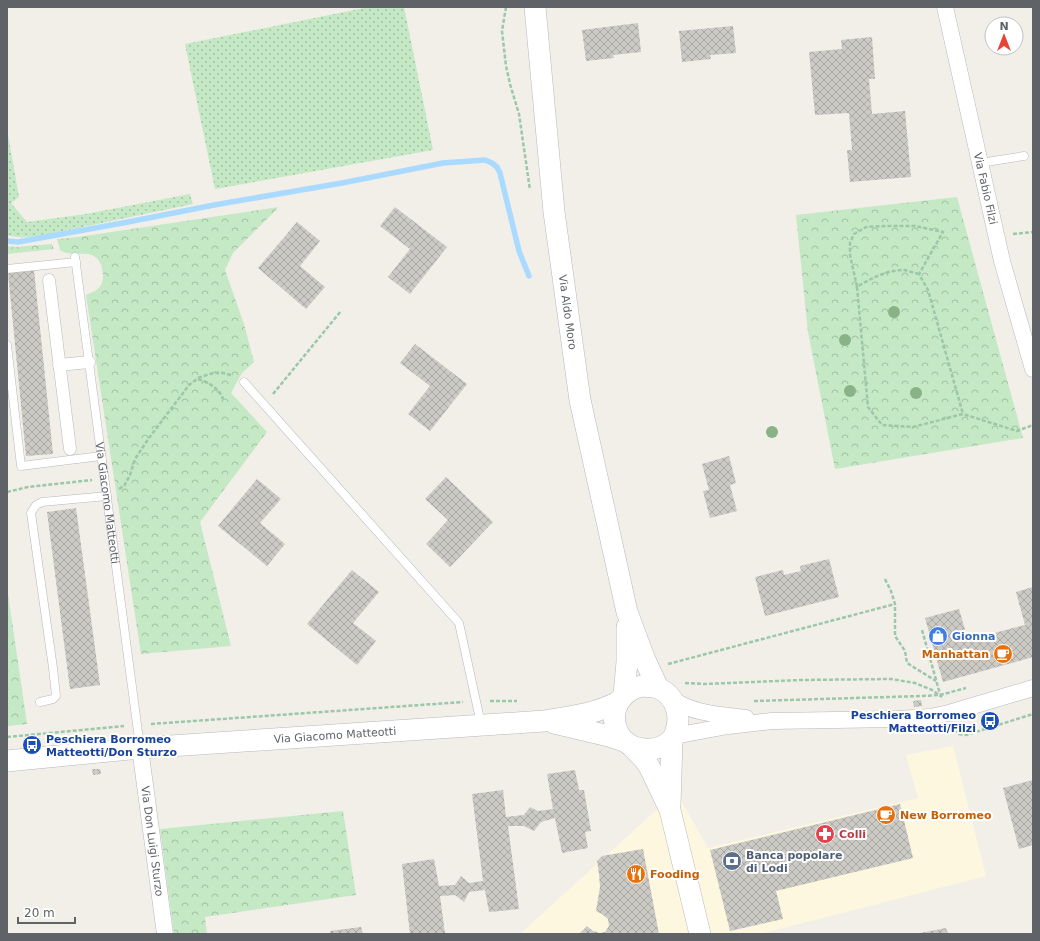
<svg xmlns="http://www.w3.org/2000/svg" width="1040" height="941" font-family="'DejaVu Sans',sans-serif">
<defs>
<pattern id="grass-dots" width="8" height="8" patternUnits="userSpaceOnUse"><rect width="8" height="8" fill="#c5e8c5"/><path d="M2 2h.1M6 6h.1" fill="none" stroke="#a3c0a4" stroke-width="1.8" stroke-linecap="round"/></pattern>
<pattern id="park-crowns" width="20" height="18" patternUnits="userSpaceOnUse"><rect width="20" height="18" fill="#c5e8c5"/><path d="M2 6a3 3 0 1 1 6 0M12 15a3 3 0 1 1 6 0" fill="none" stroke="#a3c0a4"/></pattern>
<pattern id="building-cross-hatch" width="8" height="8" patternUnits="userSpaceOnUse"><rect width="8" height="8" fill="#cccac5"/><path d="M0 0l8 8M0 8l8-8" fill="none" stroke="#a9a8a4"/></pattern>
</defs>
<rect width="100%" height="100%" fill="#f1efe8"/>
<polygon fill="#fef7e0" points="953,746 986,876 760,934 520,934 663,804 682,802 708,848 918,798 906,755"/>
<g fill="url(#grass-dots)">
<polygon points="369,7 404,7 433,150 215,189 185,44"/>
<path d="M7,129l12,68 -8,6 16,19 59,-8 104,-20 3,10c-40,8 -80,17 -120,25 -20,4 -46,12 -66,6z"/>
</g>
<g fill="url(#park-crowns)">
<polygon points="957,197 1023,438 835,469 808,332 796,215"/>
<path d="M279,207l-46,46 -8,17 19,54 10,38 -12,11 -11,20 36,39 -67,90 31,124 -90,8 -55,-359c10,-4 17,-7 17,-19 0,-10 -4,-21 -16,-22 -6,-1 -13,1 -19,-1 -3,0 -6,-2 -8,-3l-3,-11 21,-2z"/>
<polygon points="52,244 54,249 7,254 7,246 15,247"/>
<polygon points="7,587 27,724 7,726"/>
<polygon points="343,811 356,895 205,917 207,934 174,934 160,829"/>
</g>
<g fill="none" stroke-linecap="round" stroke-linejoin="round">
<polyline stroke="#aadaff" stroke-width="5.5" points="7,241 18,242 128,222 214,205 342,183 443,163 485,160 492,163 497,167 500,173 519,251 529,276"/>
</g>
<g fill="url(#building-cross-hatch)">
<polygon points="638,23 641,52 613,55 614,58 586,61 582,30"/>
<polygon points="733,26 736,53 710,55 711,59 682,62 679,31"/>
<polygon points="872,37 875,79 869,79 872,114 905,111 911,177 850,182 847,150 852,150 849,113 815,115 809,52 842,49 841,40"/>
<polygon points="395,207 447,247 410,294 388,277 410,249 380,226"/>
<polygon points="297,222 320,241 300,266 325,287 306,309 258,268"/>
<polygon points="34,270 53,454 26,456 8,273"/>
<polygon points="415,344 467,384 430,431 408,414 430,386 400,363"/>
<polygon points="729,456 736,483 730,485 737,511 710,518 703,491 709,490 702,464"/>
<polygon points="446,477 493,522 450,567 426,544 448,520 425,499"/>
<polygon points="257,479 281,499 260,523 285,544 267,566 218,526"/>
<polygon points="76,508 100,685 70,689 47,512"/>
<polygon points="829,559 839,597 765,616 755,577 783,570 784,575 801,571 800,566"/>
<polygon points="352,570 379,592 353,623 376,641 357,665 307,624"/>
<polygon points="1033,587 1033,657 943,682 925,618 959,609 968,640 1025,625 1016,592"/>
<polygon points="921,700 922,706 914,707 913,701"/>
<polygon points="992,719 994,724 986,726 984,721"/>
<polygon points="38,741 38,747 30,748 29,742"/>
<polygon points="92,769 100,769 101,774 93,775"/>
<polygon points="575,770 579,790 584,790 591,831 585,832 588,848 562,853 555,818 541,822 534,831 524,826 508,826 519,909 489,912 485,890 469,892 464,902 455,895 440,896 445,934 410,934 402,864 434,859 439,886 455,885 461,876 469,883 483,881 472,794 503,790 506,817 524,815 530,807 538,811 553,809 547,774"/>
<polygon points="1033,780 1033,845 1019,849 1003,788"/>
<polygon points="900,804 913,858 776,891 783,919 730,931 710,850"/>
<polygon points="643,849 659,934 579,934 587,926 593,931 600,933 605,932 609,926 608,919 602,914 596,911 600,887 599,874 597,861 602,856"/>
<polygon points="361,927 363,934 330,934 330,931"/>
<polygon points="946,928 948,934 920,934 920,933"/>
</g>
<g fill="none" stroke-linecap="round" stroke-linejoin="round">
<g stroke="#b5b8bc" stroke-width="9">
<g id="service">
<polyline points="980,163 1024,156"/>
<path id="s1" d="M75,257l65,490"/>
<polyline points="7,269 76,262"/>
<polyline points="7,345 21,466 101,456"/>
<polyline points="244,382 459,623 481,724"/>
<polyline points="40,702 53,699 56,696 53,668 31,513 36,505 42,502 107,496"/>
</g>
</g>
<g stroke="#b5b8bc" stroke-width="13">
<g id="pedestrian">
<polyline points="49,280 70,449"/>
<polyline points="59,365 89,362"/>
</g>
</g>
<g stroke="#b5b8bc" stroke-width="17">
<g id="minor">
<path id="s2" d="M945,7l57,254 31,108"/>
<path d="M672,699c21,15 50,16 74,19"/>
<polyline points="674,736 728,726 772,721 898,719 930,717 949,713 1033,688"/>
<path id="s3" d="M140,748l25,186"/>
</g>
</g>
<g stroke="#b5b8bc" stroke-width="22">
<g id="tertiary">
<path id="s4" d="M535,7l19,205 26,188 47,212 18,48 13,28"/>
<path d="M642,686c6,1 13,0 18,3 16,8 21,26 16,42 -1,3 -2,6 -4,8 -14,16 -45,13 -54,-7 -8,-15 -2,-33 13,-42 3,-2 8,-3 11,-4z"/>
<polyline points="624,695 627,662 627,627"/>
<polyline points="554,723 609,736 624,741"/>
<polyline points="632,747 644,759 650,768 670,810 700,934"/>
<path id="s5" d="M7,761l133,-13 404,-27c25,-4 52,-7 74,-19"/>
<polyline points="670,806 672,740"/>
</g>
</g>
<g stroke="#9cc7a9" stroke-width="2.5" stroke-dasharray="4 2" stroke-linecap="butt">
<polyline points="506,7 502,31 506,66 510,84 519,114 530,190"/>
<polyline points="1013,234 1033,232"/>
<path d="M919,274c-5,-1 -10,-3 -15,-4 -17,0 -33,8 -47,17l11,120 14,18 31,2 50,-13 54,17 16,-6"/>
<polyline points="857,287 850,255 850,243 854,234 866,227 884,226 915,226 943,232 919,274 928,290 963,414"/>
<path d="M198,378c15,-5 19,-8 35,-2"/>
<polyline points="273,394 341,311"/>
<path d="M119,489l5,-3 6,-11 5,-16 14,-21 40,-53 8,-6c11,3 22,9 26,20"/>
<polyline points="7,492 28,487 92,480"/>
<polyline points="885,579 891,591 895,604 895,636 905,651 907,663 936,681"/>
<polyline points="922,630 940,694"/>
<polyline points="668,664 895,604"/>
<polyline points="685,683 705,684 801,680 891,679 915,683 932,690 942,697"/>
<polyline points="490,701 517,701"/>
<polyline points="754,701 922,696 940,695 966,688"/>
<polyline points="151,724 463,702"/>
<polyline points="955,729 959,734 966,735 1033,714"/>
<polyline points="7,737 124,726"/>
</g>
<use href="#service" stroke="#fff" stroke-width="8"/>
<use href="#pedestrian" stroke="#fff" stroke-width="12"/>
<use href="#minor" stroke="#fff" stroke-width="16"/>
<use href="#tertiary" stroke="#fff" stroke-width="21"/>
</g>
<g fill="#89b387">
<circle cx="894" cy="312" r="6"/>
<circle cx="845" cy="340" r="6"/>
<circle cx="850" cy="391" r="6"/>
<circle cx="916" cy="393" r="6"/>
<circle cx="772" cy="432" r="6"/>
</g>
<defs>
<g id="shop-disc" transform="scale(1)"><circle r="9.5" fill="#3f7fe0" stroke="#fff"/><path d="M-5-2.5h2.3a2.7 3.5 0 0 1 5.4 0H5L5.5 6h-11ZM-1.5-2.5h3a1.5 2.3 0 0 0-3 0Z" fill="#fff"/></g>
<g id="cafe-disc" transform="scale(1)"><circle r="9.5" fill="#e8710a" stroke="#fff"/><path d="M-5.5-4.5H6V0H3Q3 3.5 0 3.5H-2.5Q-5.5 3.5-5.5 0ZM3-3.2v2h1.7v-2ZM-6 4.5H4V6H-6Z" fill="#fff"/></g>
<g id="bus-disc" transform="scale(1)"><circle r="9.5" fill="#1a4fb4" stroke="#fff"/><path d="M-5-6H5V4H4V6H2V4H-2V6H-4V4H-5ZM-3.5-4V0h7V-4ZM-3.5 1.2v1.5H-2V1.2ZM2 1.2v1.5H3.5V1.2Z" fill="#fff"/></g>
<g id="pharmacy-disc" transform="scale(1)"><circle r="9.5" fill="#e0444e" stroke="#fff"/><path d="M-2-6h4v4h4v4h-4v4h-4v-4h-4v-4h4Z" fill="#fff"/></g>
<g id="bank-disc" transform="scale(1)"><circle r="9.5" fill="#5c6f8a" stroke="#fff"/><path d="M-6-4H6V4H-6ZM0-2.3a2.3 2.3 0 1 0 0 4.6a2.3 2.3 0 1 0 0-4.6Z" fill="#fff"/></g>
<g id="restaurant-disc" transform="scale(1)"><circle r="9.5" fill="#e8710a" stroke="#fff"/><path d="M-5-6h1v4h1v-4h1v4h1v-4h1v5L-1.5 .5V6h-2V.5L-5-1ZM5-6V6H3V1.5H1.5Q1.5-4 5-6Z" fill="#fff"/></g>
</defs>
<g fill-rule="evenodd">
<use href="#shop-disc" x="938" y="636"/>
<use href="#cafe-disc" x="1003" y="654"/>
<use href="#bus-disc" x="990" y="721"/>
<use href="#bus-disc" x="32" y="745"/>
<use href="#cafe-disc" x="886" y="815"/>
<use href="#pharmacy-disc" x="825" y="834"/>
<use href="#bank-disc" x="732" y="861"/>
<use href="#restaurant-disc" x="636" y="874"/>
</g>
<g text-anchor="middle" stroke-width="4" stroke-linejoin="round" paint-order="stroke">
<g font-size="11" fill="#5f6368" stroke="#fff">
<text dy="4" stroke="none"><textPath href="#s2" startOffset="186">Via Fabio Filzi</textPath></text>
<text dy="4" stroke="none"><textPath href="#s4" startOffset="307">Via Aldo Moro</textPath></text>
<text dy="4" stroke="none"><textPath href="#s1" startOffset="248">Via Giacomo Matteotti</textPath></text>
<text dy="4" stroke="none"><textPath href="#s5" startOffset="329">Via Giacomo Matteotti</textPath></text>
<text dy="4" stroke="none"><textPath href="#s3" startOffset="94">Via Don Luigi Sturzo</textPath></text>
</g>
<g font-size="11" font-weight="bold" fill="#366cbe" stroke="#fff" text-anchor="start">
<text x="952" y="640">Gionna</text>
</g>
<g font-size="11" font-weight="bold" fill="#c56008" stroke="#fff" text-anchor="start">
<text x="989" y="658" text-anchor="end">Manhattan</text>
<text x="900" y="819">New Borromeo</text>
<text x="650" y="878">Fooding</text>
</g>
<g font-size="11" font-weight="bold" fill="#164399" stroke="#fff" text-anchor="end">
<text x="976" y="719">Peschiera Borromeo<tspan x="976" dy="13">Matteotti/Filzi</tspan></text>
<text x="46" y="743" text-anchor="start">Peschiera Borromeo<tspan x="46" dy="13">Matteotti/Don Sturzo</tspan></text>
</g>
<g font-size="11" font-weight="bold" fill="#be3a42" stroke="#fff" text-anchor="start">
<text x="839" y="838">Colli</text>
</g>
<g font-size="11" font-weight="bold" fill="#4e5e75" stroke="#fff" text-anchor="start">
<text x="746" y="859">Banca popolare<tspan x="746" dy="13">di Lodi</tspan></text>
</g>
</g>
<rect width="1040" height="941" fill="none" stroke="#5f6368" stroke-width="16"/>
<g transform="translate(1004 36)"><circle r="19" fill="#ffffff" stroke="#bfc1c3"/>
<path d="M0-3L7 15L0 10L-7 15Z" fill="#ea4335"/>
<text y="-6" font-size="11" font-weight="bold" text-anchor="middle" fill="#5f6368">N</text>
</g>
<path d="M18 917v6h57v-6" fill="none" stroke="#5f6368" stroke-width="2"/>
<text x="24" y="917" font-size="12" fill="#5f6368" stroke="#ffffff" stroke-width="3" paint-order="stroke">20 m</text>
</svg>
